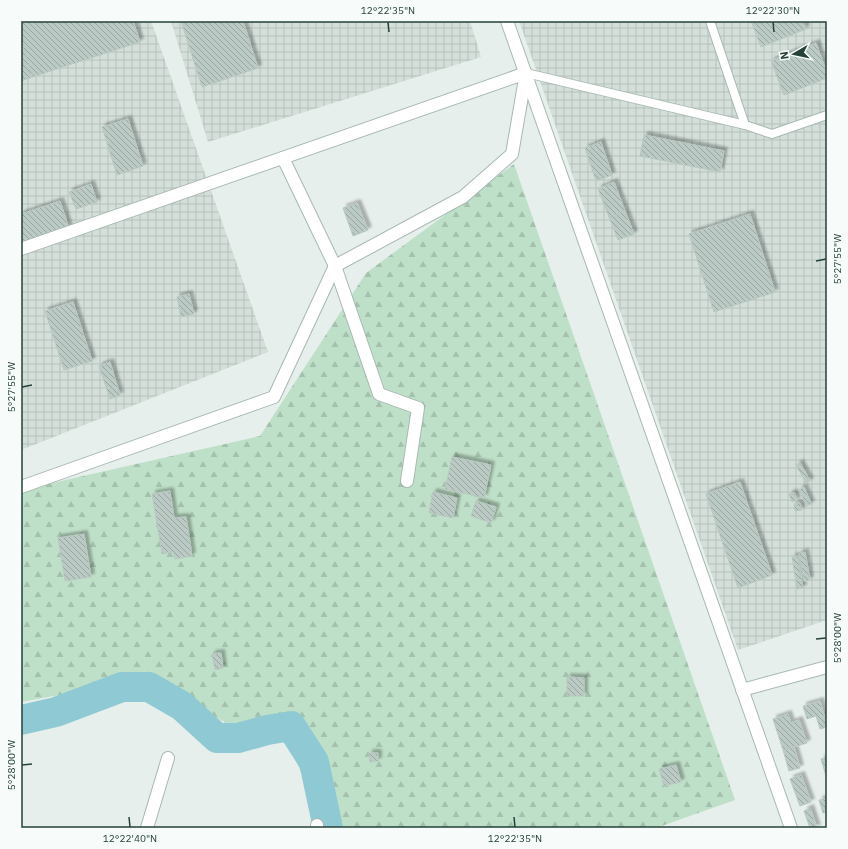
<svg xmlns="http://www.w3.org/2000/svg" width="848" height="849" font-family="'IBM Plex Sans',sans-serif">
<defs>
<pattern id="industrial-grid" width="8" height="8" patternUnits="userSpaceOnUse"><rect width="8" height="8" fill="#d4dfda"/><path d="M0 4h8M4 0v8" fill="none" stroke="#b6c1bc"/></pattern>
<pattern id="forest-firs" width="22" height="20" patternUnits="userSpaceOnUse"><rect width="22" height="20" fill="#bfe0c8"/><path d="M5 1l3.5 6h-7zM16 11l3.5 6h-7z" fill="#a4c1ad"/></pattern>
<pattern id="building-back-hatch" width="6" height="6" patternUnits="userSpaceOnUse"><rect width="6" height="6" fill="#bbcac4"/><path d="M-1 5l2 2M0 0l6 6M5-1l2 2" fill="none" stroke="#98a6a0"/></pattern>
<filter id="shadow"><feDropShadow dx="3.5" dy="-3.5" stdDeviation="1" flood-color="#0004"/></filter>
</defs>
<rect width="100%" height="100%" fill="#e6efeb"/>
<g fill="url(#industrial-grid)">
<polygon points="21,21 151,21 268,352 21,450"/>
<polygon points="171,21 470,21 481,57 208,142"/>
<polygon points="519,21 827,21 827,620 738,650"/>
</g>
<polygon fill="url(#forest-firs)" points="514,164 735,800 656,828 325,828 288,742 235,728 149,679 21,702 21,490 260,436 366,273"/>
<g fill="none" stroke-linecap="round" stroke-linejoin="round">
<polyline stroke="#8ec9d4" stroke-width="30" points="21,720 56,712 122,687 149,687 182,706 217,738 238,738 267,730 291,726 314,762 328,828"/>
</g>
<g fill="url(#building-back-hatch)" stroke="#b8c9c2" filter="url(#shadow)">
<polygon points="21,21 133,21 140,42 32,77 21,43"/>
<polygon points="181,21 243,21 258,68 202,87"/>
<polygon points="751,21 803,21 806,29 761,47"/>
<polygon points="21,41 33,77 21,81"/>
<polygon points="816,43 827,73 827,78 784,95 771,61"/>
<polygon points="128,119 143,166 117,175 102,127"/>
<polygon points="644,135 724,151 720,172 640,156"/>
<polygon points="601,142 612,175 596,181 585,148"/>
<polygon points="614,182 625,211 609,217 598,189"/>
<polygon points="91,184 97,202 76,209 69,192"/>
<polygon points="60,201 70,231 21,247 21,214"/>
<polygon points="357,203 368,230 353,236 343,208"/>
<polygon points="625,211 634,234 618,240 609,217"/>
<polygon points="750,214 775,292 714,312 689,234"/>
<polygon points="189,294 194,314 181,317 177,297"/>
<polygon points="73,302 92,361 64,370 45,311"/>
<polygon points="110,362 120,395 110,399 99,366"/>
<polygon points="452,457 491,465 484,498 445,489"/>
<polygon points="800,463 810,481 806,483 796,465"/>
<polygon points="740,482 772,575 738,588 706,494"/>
<polygon points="804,487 811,504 807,506 799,490"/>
<polygon points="170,491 174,518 186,517 192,556 175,559 173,552 162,554 152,494"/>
<polygon points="433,492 457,498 453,518 429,513"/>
<polygon points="795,493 797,500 792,502 789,494"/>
<polygon points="476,501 496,507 491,523 471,516"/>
<polygon points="800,503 802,510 795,511 794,504"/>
<polygon points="84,534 91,577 65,581 58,538"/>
<polygon points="805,552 810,580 804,581 799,554"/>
<polygon points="798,556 803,588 797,589 792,557"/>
<polygon points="221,653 223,668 215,670 212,654"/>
<polygon points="567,677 584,678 584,696 567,696"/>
<polygon points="820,701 827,727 820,729 816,716 807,719 803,706"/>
<polygon points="788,714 791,723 799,720 807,743 783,750 773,719"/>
<polygon points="794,747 800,768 789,771 783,750"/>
<polygon points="369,753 378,753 378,761 370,762"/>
<polygon points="827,757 827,776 826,776 821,759"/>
<polygon points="676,765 681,782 664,786 659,769"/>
<polygon points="801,775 811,802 800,806 790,779"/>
<polygon points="827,798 827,812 823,813 819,800"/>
<polygon points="810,808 817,828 810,828 804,811"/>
</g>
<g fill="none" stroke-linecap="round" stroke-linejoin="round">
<g stroke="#a8b8b2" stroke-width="10">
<g id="service">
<polyline points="710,21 745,125"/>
<polyline points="526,73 745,125 772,134 827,115"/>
</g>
</g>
<g stroke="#a8b8b2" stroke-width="14">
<g id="minor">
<polyline points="507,21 791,828"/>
<polyline points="283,158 335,266 379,394 418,408 407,481"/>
<polyline points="21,249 526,73 512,154 463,197 335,266 274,397 21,487"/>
<polyline points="742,690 827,667"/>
<polyline points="317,825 317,828"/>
<polyline points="147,828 168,758"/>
</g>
</g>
<use href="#service" stroke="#fff" stroke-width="8"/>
<use href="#minor" stroke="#fff" stroke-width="12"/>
</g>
<path fill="none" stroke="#24423a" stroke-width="1.5" d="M388,22l1,10M773,22l1,10M816,261l10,-2M22,387l10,-2M816,639l10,-1M22,765l10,-1M129,817l1,10M514,817l1,10"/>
<rect width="848" height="849" fill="none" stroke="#f7fbf9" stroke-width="44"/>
<g transform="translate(794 54) rotate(261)" stroke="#f7fbf9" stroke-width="3" paint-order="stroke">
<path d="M0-3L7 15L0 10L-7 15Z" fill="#24423a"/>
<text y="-6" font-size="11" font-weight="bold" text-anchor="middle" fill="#24423a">N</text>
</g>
<rect x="22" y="22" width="804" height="805" fill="none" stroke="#24423a" stroke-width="1.5"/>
<g font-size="10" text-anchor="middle" fill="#24423a">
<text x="388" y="14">12°22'35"N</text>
<text x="773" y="14">12°22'30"N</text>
<text transform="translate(837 259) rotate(-90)" y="4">5°27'55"W</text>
<text transform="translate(11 387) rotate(-90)" y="4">5°27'55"W</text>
<text transform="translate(837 638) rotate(-90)" y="4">5°28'00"W</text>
<text transform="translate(11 765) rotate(-90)" y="4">5°28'00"W</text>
<text x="130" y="842">12°22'40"N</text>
<text x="515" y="842">12°22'35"N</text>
</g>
</svg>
